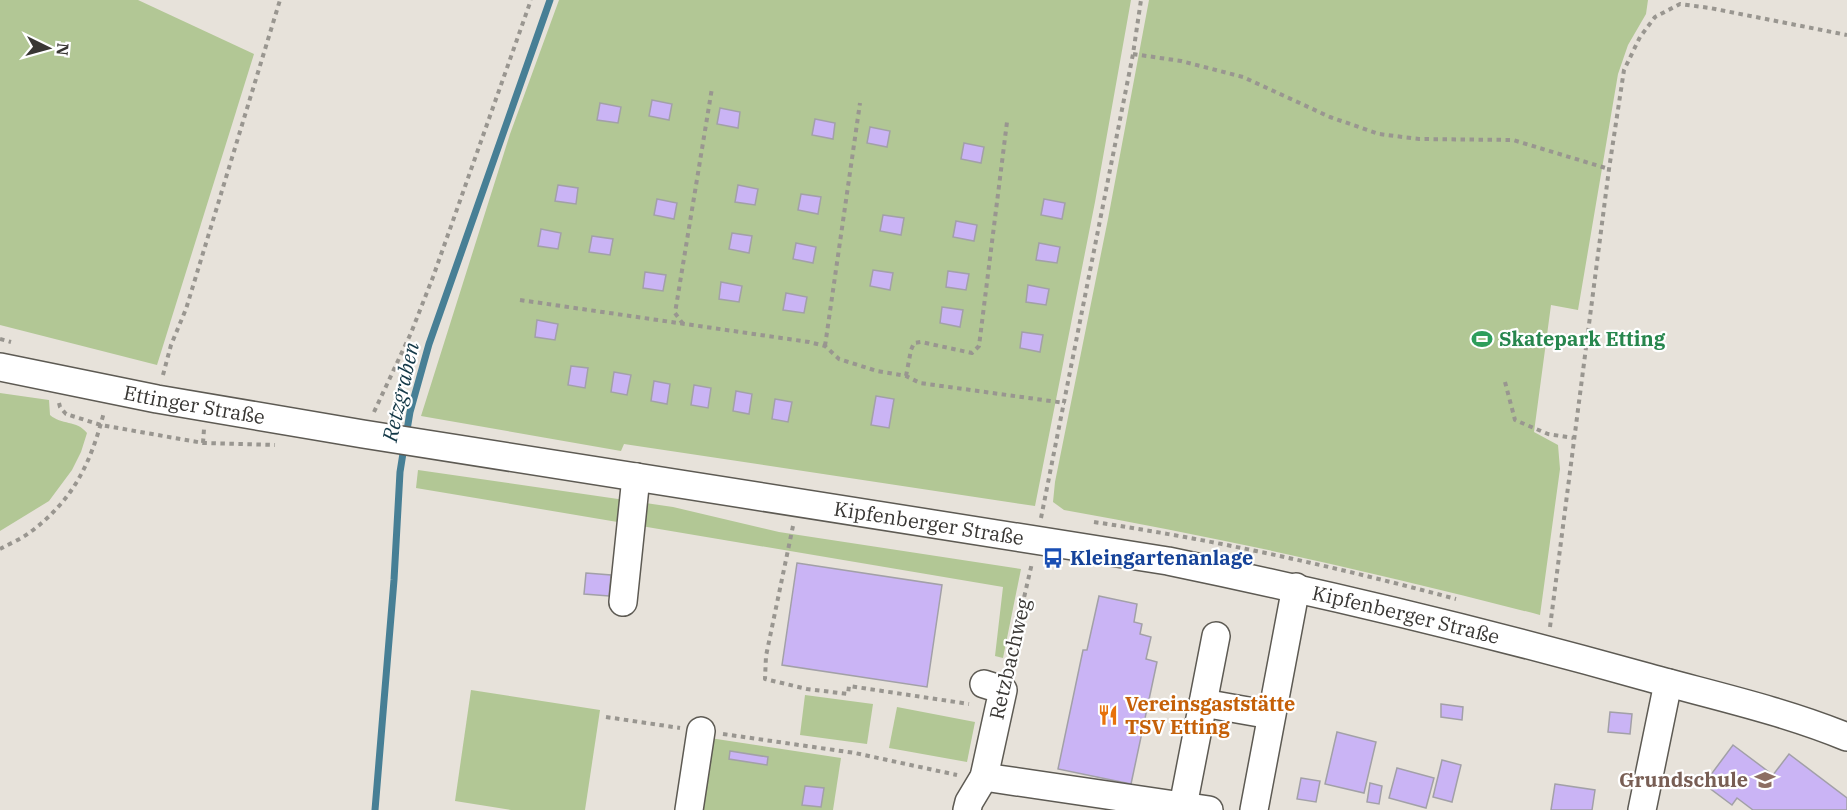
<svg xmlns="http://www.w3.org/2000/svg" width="1847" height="810" font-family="'IBM Plex Serif',serif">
<rect width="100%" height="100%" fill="#e7e2da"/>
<g fill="#b2c795">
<polygon points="0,0 138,0 254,54 157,365 0,325"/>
<polygon points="559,0 1131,0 1095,202 1035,506 624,444 621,451 421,416 510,134"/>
<path d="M1149,0h499l-2,14 -18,31 -10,29 -40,236 -27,-5 -17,127 24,13 2,24 -20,146c-158,-41 -316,-77 -476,-105l-11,-8 2,-20 53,-263z"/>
<path d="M0,393l49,7 1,15c11,10 27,5 37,18l-6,19 -9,18 -23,31 -49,30z"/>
<polygon points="418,470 673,507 779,532 1021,569 1003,658 995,656 1003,587 416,488"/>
<polygon points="471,690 600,710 585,810 511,810 455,801"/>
<polygon points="805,695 873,704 867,744 800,735"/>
<polygon points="897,707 975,722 967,762 889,748"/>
<polygon points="710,738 841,758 833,810 699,810"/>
</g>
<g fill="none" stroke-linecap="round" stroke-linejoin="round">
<g stroke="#477f95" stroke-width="7">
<polyline points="406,436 410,412 429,344 550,0"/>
<polyline points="375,810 394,580 400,472 404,447"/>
</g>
</g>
<g fill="#cab4f5" stroke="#a2a0a7" stroke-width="1.5">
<polygon points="652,100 672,104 669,120 649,116"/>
<polygon points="600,103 621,107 618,123 597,120"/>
<polygon points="720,108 740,112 738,128 717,124"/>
<polygon points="815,119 835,123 833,139 812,135"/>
<polygon points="870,127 890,131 887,147 867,143"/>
<polygon points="964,143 984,147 981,163 961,159"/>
<polygon points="558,185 578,188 576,204 555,201"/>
<polygon points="738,185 758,189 755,205 735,202"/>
<polygon points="801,194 821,197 818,214 798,210"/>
<polygon points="657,199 677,203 674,219 654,215"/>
<polygon points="1044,199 1065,203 1062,219 1041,215"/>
<polygon points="883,215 904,218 901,235 880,231"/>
<polygon points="956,221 977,225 974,241 953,237"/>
<polygon points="541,229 561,233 558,249 538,246"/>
<polygon points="732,233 752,236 749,253 729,249"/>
<polygon points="592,236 613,239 610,255 589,252"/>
<polygon points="796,243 816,247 813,263 793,259"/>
<polygon points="1039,243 1060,247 1057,263 1036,260"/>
<polygon points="873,270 893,273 890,290 870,286"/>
<polygon points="948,271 969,274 966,290 946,287"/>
<polygon points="645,272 666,275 663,291 643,288"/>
<polygon points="721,282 742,286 739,302 719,299"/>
<polygon points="1028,285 1049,289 1046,305 1026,302"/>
<polygon points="786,293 807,297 804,313 783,310"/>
<polygon points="942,307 963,310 960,327 940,323"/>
<polygon points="537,320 558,324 555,340 535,337"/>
<polygon points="1022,332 1043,335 1040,352 1020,348"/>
<polygon points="571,366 588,368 585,388 568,385"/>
<polygon points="614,372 631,375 627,395 611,392"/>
<polygon points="654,381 670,384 667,404 651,401"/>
<polygon points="694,385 711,388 708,408 691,405"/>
<polygon points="736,391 752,394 749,414 733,411"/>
<polygon points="876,396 894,399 889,428 871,425"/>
<polygon points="775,399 792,402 788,422 772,419"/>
<polygon points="797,563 942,585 927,687 782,665"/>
<polygon points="586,573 611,575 609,596 584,594"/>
<polygon points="1099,596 1137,604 1134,622 1142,624 1140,634 1151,637 1146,659 1157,662 1131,784 1058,769 1083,650 1087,650"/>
<polygon points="1441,704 1463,707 1462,720 1441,717"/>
<polygon points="1610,712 1632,714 1630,734 1608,732"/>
<polygon points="1337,732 1376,742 1364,793 1325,784"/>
<polygon points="1733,745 1773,775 1789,754 1847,798 1847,810 1753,810 1737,798 1732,805 1704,784"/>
<polygon points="730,751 768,757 767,765 729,759"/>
<polygon points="1442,760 1461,765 1452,802 1433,797"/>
<polygon points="1397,768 1434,778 1426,808 1389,798"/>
<polygon points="1301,778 1320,781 1316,802 1297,799"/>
<polygon points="1370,783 1382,786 1379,804 1367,802"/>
<polygon points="1555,784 1595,790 1592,810 1551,810"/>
<polygon points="805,786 824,788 821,807 802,805"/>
</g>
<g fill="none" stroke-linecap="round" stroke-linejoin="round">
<g stroke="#5d5a53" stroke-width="30">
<g id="minor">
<path id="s1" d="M0,367l157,32 206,35 805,127c159,33 318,71 475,115 68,19 138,34 204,61"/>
<polyline points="623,602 636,477"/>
<polyline points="1203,703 1271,715"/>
<polyline points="984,777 1209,810"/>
<polyline points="1183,806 1216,636"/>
<polyline points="689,810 701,731"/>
<polyline points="967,810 969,802 984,777 1003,690 984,684"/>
<polyline points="1254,810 1296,587"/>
<polyline points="1642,810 1668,683"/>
</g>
</g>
<g stroke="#999690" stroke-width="4" stroke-dasharray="4.5 4.5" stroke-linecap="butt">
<polyline points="1133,54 1181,61 1243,77 1330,117 1379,134 1419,139 1513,140 1609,169"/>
<polyline points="520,300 809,342 825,346 839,359 877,371 906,376 920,383 1065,403"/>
<polyline points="683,324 675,313 712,88"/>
<polyline points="0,339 11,342"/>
<polyline points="825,346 860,103"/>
<polyline points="163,375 171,345 186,309 280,0"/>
<polyline points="906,376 911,350 914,343 921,342 972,353 979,346 1007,122"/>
<polyline points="1505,382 1515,420 1548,434 1573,438"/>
<polyline points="59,403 60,407 66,414 101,425 203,443 275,445"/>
<polyline points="374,412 411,333 433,277 531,0"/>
<polyline points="203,443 204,429"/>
<polyline points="1041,518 1133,54 1141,0"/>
<path d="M1094,522c122,18 243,45 362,77"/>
<polyline points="793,526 766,656 765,679 807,689 848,694 849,686 969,704"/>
<path d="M0,549c9,-5 21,-10 29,-16 44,-32 62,-70 75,-121"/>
<polyline points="1550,627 1609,169 1624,70 1640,37 1655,17 1680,4 1710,8 1847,35"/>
<polyline points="1008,667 1032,563"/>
<polyline points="606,717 680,728"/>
<polyline points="723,734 855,753 957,775"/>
</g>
<use href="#minor" stroke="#fff" stroke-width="27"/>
</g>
<defs>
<g id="stadium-bare" transform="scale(1.62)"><path d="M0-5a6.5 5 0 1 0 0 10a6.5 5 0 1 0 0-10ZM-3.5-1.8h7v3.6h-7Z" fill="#2e9e5b" stroke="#fff" stroke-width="2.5" paint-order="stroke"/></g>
<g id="bus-bare" transform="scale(1.62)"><path d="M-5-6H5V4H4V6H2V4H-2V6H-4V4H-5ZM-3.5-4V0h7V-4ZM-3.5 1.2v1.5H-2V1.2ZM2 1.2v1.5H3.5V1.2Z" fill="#1a4fb4" stroke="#fff" stroke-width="2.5" paint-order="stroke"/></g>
<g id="restaurant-bare" transform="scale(1.62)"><path d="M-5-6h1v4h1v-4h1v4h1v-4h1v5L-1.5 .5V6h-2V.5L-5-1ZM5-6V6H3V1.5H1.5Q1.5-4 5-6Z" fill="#e8710a" stroke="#fff" stroke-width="2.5" paint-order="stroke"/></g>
<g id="school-bare" transform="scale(1.62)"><path d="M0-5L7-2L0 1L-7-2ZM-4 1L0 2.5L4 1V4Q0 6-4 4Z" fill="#8d6e63" stroke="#fff" stroke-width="2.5" paint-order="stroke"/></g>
</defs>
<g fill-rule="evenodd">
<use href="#stadium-bare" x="1482" y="339"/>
<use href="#bus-bare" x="1053" y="558"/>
<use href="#restaurant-bare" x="1108" y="715"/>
<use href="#school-bare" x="1765" y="780"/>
</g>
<g text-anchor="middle" stroke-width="4.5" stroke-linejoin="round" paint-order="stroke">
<g font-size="20" font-weight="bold" fill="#27864d" stroke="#fff" text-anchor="start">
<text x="1499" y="346">Skatepark Etting</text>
</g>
<g font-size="20" fill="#383633" stroke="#fff">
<text dy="7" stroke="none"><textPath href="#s1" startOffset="198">Ettinger Straße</textPath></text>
<text dy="7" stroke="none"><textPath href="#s1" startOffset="942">Kipfenberger Straße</textPath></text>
<text dy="7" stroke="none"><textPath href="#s1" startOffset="1428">Kipfenberger Straße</textPath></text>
<text transform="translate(1010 659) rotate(-77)" y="7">Retzbachweg</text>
</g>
<g font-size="20" font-weight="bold" fill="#164399" stroke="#fff" text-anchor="start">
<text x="1070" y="565">Kleingartenanlage</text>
</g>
<g font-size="20" font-weight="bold" fill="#c56008" stroke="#fff" text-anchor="start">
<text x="1125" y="711">Vereinsgaststätte<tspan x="1125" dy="23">TSV Etting</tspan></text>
</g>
<g font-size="20" font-weight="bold" fill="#785e54" stroke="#fff" text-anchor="end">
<text x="1748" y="787">Grundschule</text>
</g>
<g font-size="21" font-style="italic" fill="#133847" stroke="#fff">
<text transform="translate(401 392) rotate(-77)" y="7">Retzgraben</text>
</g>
</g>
<g transform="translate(48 48) rotate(95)" stroke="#ffffff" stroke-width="4.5" paint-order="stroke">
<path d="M0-4.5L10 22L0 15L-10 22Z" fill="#383633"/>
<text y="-9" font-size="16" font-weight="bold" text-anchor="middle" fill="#383633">N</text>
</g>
</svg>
